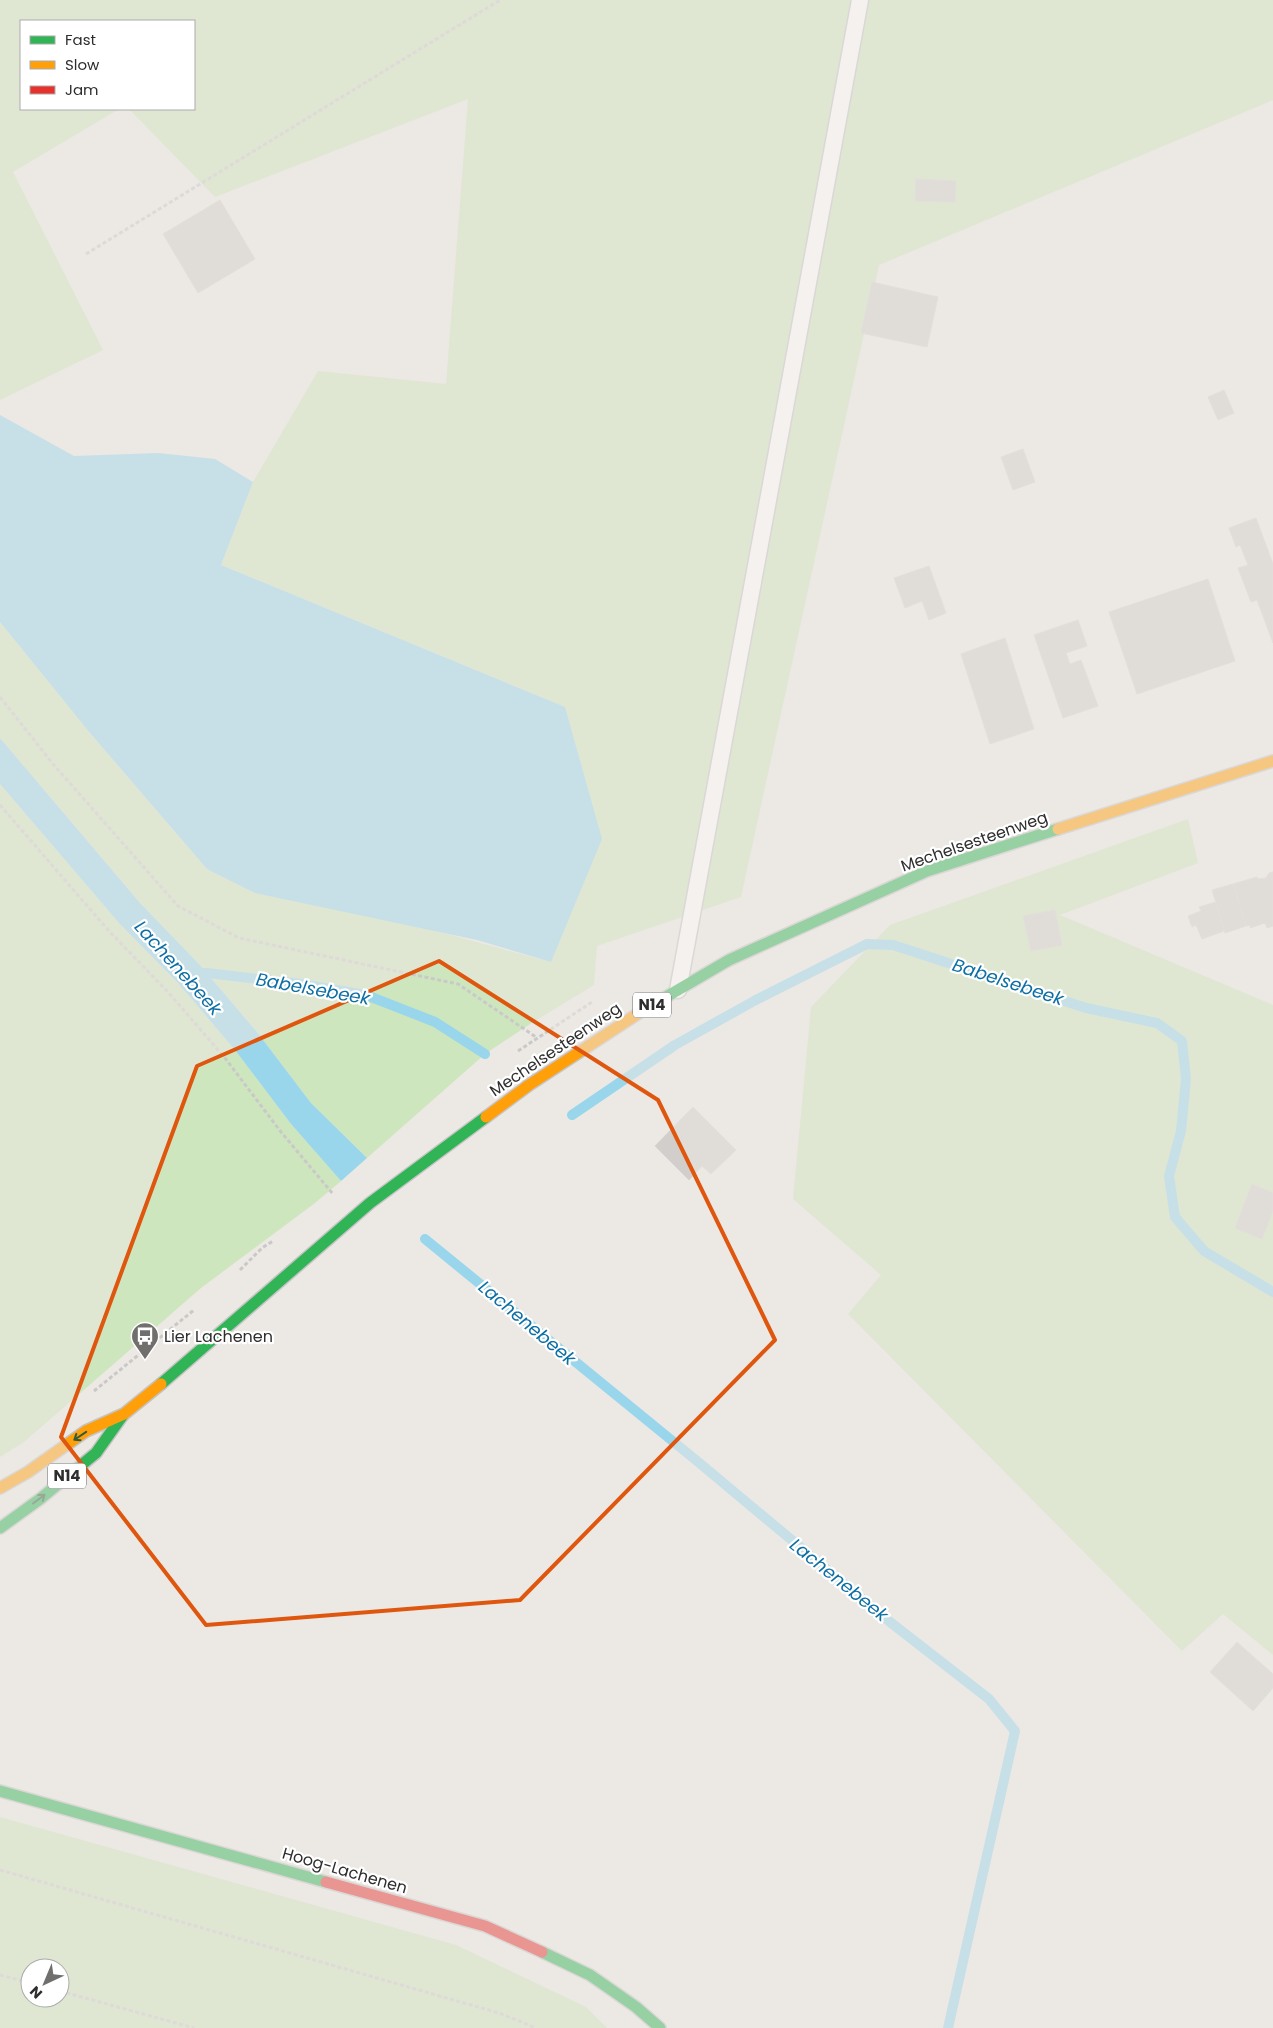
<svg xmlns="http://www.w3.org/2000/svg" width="1273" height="2028" font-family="Poppins,sans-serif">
<rect width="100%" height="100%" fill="#ece8e4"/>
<g fill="#cee6be" fill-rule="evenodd">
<polygon points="0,0 1273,0 1273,100 879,265 741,897 597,946 594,985 530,1024 485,1054 367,1158 311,1103 257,1032 199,964 140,903 0,738 0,622 90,733 207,869 551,962 565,707 221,565 253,482 318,371 446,384 468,99 215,197 129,109 194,109 194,21 21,21 21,109 119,109 13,172 103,350 0,400"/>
<polygon points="0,784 119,923 178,983 235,1050 291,1124 341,1181 315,1203 201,1288 24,1442 0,1457"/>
<polygon points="1188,819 1198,863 1060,915 1273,1005 1273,1655 1223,1614 1182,1651 848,1314 881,1275 793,1199 811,1007 890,925"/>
<path d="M0,1817l456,128 130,62 21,21h-607zM30,1968h30v30h-30z"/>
</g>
<g fill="#99d6ec">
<polygon points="0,415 74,456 158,453 215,459 253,482 221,565 565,707 602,839 551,962 477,940 255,893 207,869 90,733 0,622"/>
<polygon points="0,738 140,903 199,964 257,1032 311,1103 367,1158 341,1181 291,1124 235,1050 178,983 119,923 0,784"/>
</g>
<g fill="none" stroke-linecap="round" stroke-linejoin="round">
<g stroke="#99d6ec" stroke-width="10">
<polyline points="194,974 207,973 301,984 366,995 435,1022 485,1054"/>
<polyline points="572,1115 675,1045 754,1001 867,944 893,945 1086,1008 1157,1023 1182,1041 1186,1079 1181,1131 1169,1176 1175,1217 1204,1251 1273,1292"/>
<polyline points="425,1239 697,1461 890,1622 989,1699 1015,1731 948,2028"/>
</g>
</g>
<g fill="#d1cecb" stroke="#d7d4d0">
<polygon points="916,179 956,181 955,202 915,201"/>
<polygon points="220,200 255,259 198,293 163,234"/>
<polygon points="872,282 938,297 927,347 861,333"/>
<polygon points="1224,390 1234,413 1218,420 1208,397"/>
<polygon points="1023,449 1035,482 1013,490 1001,457"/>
<polygon points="1256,518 1273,564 1273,643 1257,600 1251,602 1238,568 1248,565 1240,545 1236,547 1229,528"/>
<polygon points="929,566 946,613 929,620 922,601 905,608 894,578"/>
<polygon points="1208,579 1235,661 1137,694 1109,612"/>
<polygon points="1078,620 1087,646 1066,653 1070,664 1081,660 1098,706 1063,718 1034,635"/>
<polygon points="1005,638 1034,729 990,744 961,654"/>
<polygon points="1273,872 1273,926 1267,928 1265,923 1250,928 1250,925 1246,926 1233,884 1257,877 1258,879 1266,878 1269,873"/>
<polygon points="1233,884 1246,926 1225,933 1212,890"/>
<polygon points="1216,902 1224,931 1202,939 1196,925 1192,927 1188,916 1201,911 1199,907"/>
<polygon points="1055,910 1062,945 1031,951 1023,916"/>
<polygon points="693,1107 736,1150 711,1174 702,1166 689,1180 655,1146"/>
<polygon points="1252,1184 1273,1193 1273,1211 1262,1239 1235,1228"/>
<polygon points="1237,1642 1273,1674 1273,1688 1253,1711 1210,1672"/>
</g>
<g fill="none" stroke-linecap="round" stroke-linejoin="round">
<g stroke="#c5c4c5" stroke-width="19">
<polyline id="lane" points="678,990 860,0"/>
</g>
<g stroke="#c5c4c5" stroke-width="14">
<g id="fast">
<polyline points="642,1011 729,960 927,871 1058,829"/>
<polyline points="161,1384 370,1203 486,1117"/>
<polyline points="0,1528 40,1499 96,1453 123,1415"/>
<polyline points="0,1791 326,1882"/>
<polyline points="542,1952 590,1975 636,2007 660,2028"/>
</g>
</g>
<g stroke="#c5c4c5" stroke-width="14">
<g id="slow">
<polyline points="1058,829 1273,761"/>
<polyline points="486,1117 529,1085 642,1011"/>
<polyline points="0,1488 28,1472 86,1431 124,1414 161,1384"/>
</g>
</g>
<g stroke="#c5c4c5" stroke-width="14">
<polyline id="jam" points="326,1882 485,1926 542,1952"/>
</g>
<g stroke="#c9c9c8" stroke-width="3" stroke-dasharray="4 2.5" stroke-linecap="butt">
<polyline points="86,254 500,0"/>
<polyline points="0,697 53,764 178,906 239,938 458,984 536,1037"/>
<polyline points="0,805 109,931 168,992 225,1058 281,1132 333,1194"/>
<polyline points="518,1051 592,1002"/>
<polyline points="240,1270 262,1248 273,1241"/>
<polyline points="94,1391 194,1310"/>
<polyline points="0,1870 499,2013 536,2028"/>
<polyline points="0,1975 30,1983"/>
<polyline points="60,1991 194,2028"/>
</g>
<use href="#lane" stroke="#fcfcfb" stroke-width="16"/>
<use href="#fast" stroke="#30b455" stroke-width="11"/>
<use href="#slow" stroke="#ff9f0a" stroke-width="11"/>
<use href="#jam" stroke="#e5322d" stroke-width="11"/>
</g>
<defs><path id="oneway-shaft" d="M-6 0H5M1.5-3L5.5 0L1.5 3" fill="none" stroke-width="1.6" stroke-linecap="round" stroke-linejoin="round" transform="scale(1.25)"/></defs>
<g stroke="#2f5d3c">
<use href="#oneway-shaft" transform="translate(80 1436) rotate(146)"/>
<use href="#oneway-shaft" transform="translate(39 1499) rotate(-37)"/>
</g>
<path d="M0 0H1273V2028H0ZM439,961l219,139 117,240 -255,260 -314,25 -145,-188 136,-371z" fill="#ece8e4" fill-opacity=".55" fill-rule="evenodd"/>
<path fill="none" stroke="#df570e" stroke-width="4" stroke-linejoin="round" d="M439,961l219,139 117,240 -255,260 -314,25 -145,-188 136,-371z"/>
<defs>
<g id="bus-pin" transform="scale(1.4375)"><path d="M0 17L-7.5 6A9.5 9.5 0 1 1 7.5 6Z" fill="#706f6e" stroke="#fff"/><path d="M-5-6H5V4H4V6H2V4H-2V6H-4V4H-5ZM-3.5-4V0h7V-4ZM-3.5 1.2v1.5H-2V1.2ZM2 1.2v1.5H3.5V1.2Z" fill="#fff"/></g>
</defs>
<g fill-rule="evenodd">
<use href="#bus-pin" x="145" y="1336"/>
</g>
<g text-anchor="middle" stroke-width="4.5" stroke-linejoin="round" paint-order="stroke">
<g fill="#fff" stroke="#6d6d6d" stroke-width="1">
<rect x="633" y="992.5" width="38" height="25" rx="4"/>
<rect x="48" y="1463.5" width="38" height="25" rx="4"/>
</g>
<g font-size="15" font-weight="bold" fill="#2e2e2e">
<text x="652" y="1010">N14</text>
<text x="67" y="1481">N14</text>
</g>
<g font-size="16" fill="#2e2e2e" stroke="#fff">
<text transform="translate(974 841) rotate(-19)" y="6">Mechelsesteenweg</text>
<text transform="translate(555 1049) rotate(-34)" y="6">Mechelsesteenweg</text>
<text transform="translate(345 1870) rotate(16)" y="6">Hoog-Lachenen</text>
</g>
<g font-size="16" fill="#2e2e2e" stroke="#fff" text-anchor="start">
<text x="164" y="1342">Lier Lachenen</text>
</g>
<g font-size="18" font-style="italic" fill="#0d6fa3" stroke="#fff">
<text transform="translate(178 968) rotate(48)" y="6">Lachenebeek</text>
<text transform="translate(1008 982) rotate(18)" y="6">Babelsebeek</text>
<text transform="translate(313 989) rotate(10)" y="6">Babelsebeek</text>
<text transform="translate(527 1323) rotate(40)" y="6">Lachenebeek</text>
<text transform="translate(839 1580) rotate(39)" y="6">Lachenebeek</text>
</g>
</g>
<rect x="20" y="20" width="175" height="90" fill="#ffffff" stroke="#ababab"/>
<rect x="30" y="36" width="25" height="8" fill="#30b455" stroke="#ababab"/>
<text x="65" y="45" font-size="15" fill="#2e2e2e">Fast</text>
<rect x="30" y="61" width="25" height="8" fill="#ff9f0a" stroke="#ababab"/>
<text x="65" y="70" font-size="15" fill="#2e2e2e">Slow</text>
<rect x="30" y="86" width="25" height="8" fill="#e5322d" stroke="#ababab"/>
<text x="65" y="95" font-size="15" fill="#2e2e2e">Jam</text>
<g transform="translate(45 1983) rotate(224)"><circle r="24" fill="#ffffff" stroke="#ababab"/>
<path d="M0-4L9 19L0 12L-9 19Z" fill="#706f6e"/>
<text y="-8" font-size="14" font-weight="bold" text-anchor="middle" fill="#2e2e2e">N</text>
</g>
</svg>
